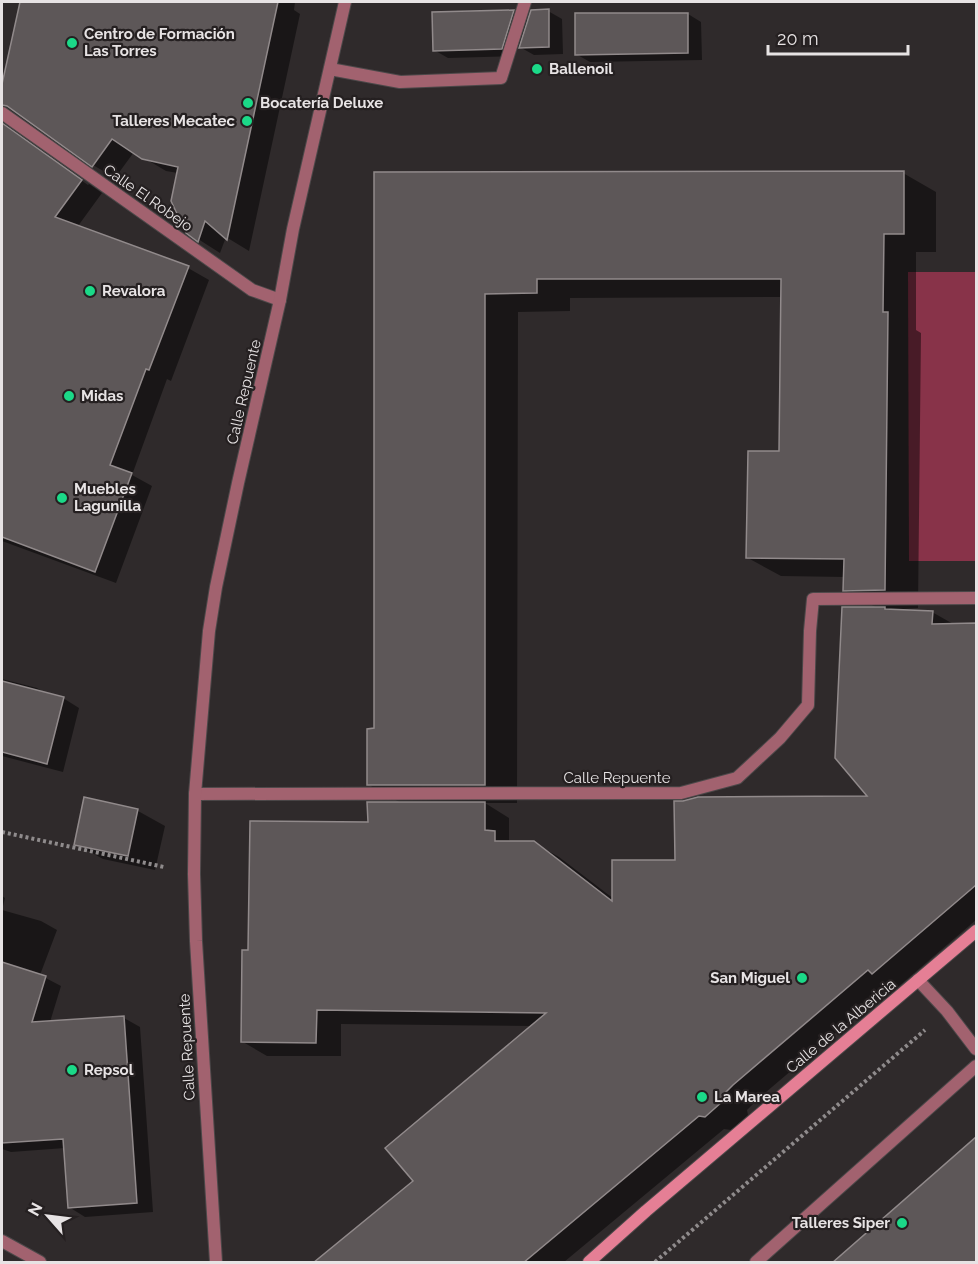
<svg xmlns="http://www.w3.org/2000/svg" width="978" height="1264" font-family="Raleway,sans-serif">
<rect width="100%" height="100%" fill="#2f2a2b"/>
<polygon fill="#883349" points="908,272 976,272 976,561 909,561"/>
<g fill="#0007" fill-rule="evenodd">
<polygon points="21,2 295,2 294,10 300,14 249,251 226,237 220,253 187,232 178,173 166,171 134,152 115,178 93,165 9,106 2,91"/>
<polygon points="548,11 562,19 563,54 534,55 518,46 515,56 448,58 434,50 513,12 529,21"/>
<polygon points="688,14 701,22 702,60 590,62 576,54"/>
<polygon points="26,142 46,153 46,156 88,185 89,184 102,193 78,226 188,268 209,280 171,381 167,379 132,475 152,486 116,583 2,541 2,151 37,164"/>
<path d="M375,173h528l33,19v60h-20v78l5,3 -3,275 -15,1v2l29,1 23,13h21v295l-78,67 -5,-3 -135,115 -11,11 1,5 -17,15 -7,-1 -160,133h-249l100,-81 118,-155 -192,-2v32h-74l-24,-14 7,-91 119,-127 32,-21 -32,-18 6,-55zM782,297l-2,155 -32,106 33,18 64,1v13l32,18 -7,190 -194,63 -62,38 -55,-42 -25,-14h-21l-4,-3v-22l-24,-15h32l1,-491 52,-1v-13z"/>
<polygon points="2,679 37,688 48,695 63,698 79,708 63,772 2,756"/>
<polygon points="138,811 165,826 155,870 103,859 76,844"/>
<polygon points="2,896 5,898 2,910 41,921 57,930 40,975 61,986 50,1022 124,1018 140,1027 153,1212 85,1217 69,1207 65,1148 11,1152 2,1149"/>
<polygon points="975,1140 976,1141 976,1262 835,1262"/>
</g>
<g fill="#5d5758" stroke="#918a8b" stroke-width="1.5">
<polygon points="20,2 278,2 227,240 205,221 198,242 186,233 171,201 178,167 142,159 112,139 92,167 7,106 2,105 2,84"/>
<polygon points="549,9 549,47 519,48 531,10"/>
<polygon points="514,10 502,49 433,51 432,12"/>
<polygon points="575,13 688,13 688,53 575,55"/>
<polygon points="2,123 82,180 55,217 189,266 149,370 146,369 110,465 132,473 95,572 2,537"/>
<polygon points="904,171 904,234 884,234 883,312 888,312 885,590 843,591 844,559 746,558 748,451 779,451 781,279 537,279 537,293 485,294 485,785 367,785 367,729 374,728 374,172"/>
<polygon points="842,607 885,607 885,609 933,611 932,624 976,623 976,885 872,974 868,970 733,1085 723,1095 723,1101 705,1117 699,1116 523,1263 313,1263 413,1181 385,1148 546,1013 317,1010 316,1043 241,1042 242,950 248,950 250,821 368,822 367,802 485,802 485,830 495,831 495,841 534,841 612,901 612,860 675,860 674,801 683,801 698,797 867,796 835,758"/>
<polygon points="2,681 64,697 47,764 2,752"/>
<polygon points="84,797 138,809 128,856 74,845"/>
<polygon points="2,962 46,976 32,1022 124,1016 137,1203 68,1208 63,1139 2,1143"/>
<polygon points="976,1137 976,1263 832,1263"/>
</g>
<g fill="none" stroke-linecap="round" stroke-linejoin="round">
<g stroke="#4c4849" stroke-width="14">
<polyline id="service" points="330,69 400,82 501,78 525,2"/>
</g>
<g stroke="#4c4849" stroke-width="14">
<g id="minor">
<polyline points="2,113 252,290 280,300"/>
<polyline points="195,794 681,793 737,778 780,738 808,705 810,631 813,599 976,598"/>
<polyline points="918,980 947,1011 976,1049"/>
<polyline points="2,1241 40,1262"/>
<polyline points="216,1262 196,941 194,874 195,794 209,631 216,587 238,483 280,300 293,229 345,2"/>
<polyline points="756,1262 976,1066"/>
</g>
</g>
<g stroke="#4c4849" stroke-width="14">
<polyline id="secondary" points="589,1262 646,1211 976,931"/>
</g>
<g stroke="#8f8b8c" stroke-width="4" stroke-dasharray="3 3" stroke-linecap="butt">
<polyline points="2,832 164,867"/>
<polyline points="655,1262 925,1030"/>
</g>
<use href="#service" stroke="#a2626f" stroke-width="12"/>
<use href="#minor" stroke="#a2626f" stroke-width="12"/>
<use href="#secondary" stroke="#e57f95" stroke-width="12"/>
</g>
<g fill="#1bd988" stroke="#252021" stroke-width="2">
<circle cx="72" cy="43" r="6"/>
<circle cx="537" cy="69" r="6"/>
<circle cx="248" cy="103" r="6"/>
<circle cx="247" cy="121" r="6"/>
<circle cx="90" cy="291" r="6"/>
<circle cx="69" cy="396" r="6"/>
<circle cx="62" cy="498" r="6"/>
<circle cx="802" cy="978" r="6"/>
<circle cx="72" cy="1070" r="6"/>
<circle cx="702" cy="1097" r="6"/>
<circle cx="902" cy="1223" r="6"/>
</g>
<g text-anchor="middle" stroke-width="4.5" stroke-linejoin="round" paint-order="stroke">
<g font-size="15" font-weight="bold" fill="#e7e3e4" stroke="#252021" text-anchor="start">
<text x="84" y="39">Centro de Formación<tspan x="84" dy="17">Las Torres</tspan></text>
<text x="549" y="74">Ballenoil</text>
<text x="260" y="108">Bocatería Deluxe</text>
<text x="235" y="126" text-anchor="end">Talleres Mecatec</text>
<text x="102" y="296">Revalora</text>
<text x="81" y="401">Midas</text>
<text x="74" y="494">Muebles<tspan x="74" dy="17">Lagunilla</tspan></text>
<text x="790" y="983" text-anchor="end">San Miguel</text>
<text x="84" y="1075">Repsol</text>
<text x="714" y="1102">La Marea</text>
<text x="890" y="1228" text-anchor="end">Talleres Siper</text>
</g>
<g font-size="15" fill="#e7e3e4" stroke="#252021">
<text transform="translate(148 198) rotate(35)" y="5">Calle El Robejo</text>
<text transform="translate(244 392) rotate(-77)" y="5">Calle Repuente</text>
<text x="617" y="783">Calle Repuente</text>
<text transform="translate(841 1026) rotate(-40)" y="5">Calle de la Albericia</text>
<text transform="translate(187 1047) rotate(-93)" y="5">Calle Repuente</text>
</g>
</g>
<rect width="978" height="1264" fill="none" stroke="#e7e3e4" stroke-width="6"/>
<g transform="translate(48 1216) rotate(298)" stroke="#252021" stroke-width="4.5" paint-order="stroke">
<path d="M0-4.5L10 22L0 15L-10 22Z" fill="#e7e3e4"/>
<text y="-9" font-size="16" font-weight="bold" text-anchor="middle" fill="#e7e3e4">N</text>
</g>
<path d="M768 45v9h140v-9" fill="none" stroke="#e7e3e4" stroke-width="3"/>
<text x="777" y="45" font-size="18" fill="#e7e3e4" stroke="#252021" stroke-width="4.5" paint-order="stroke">20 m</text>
</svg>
